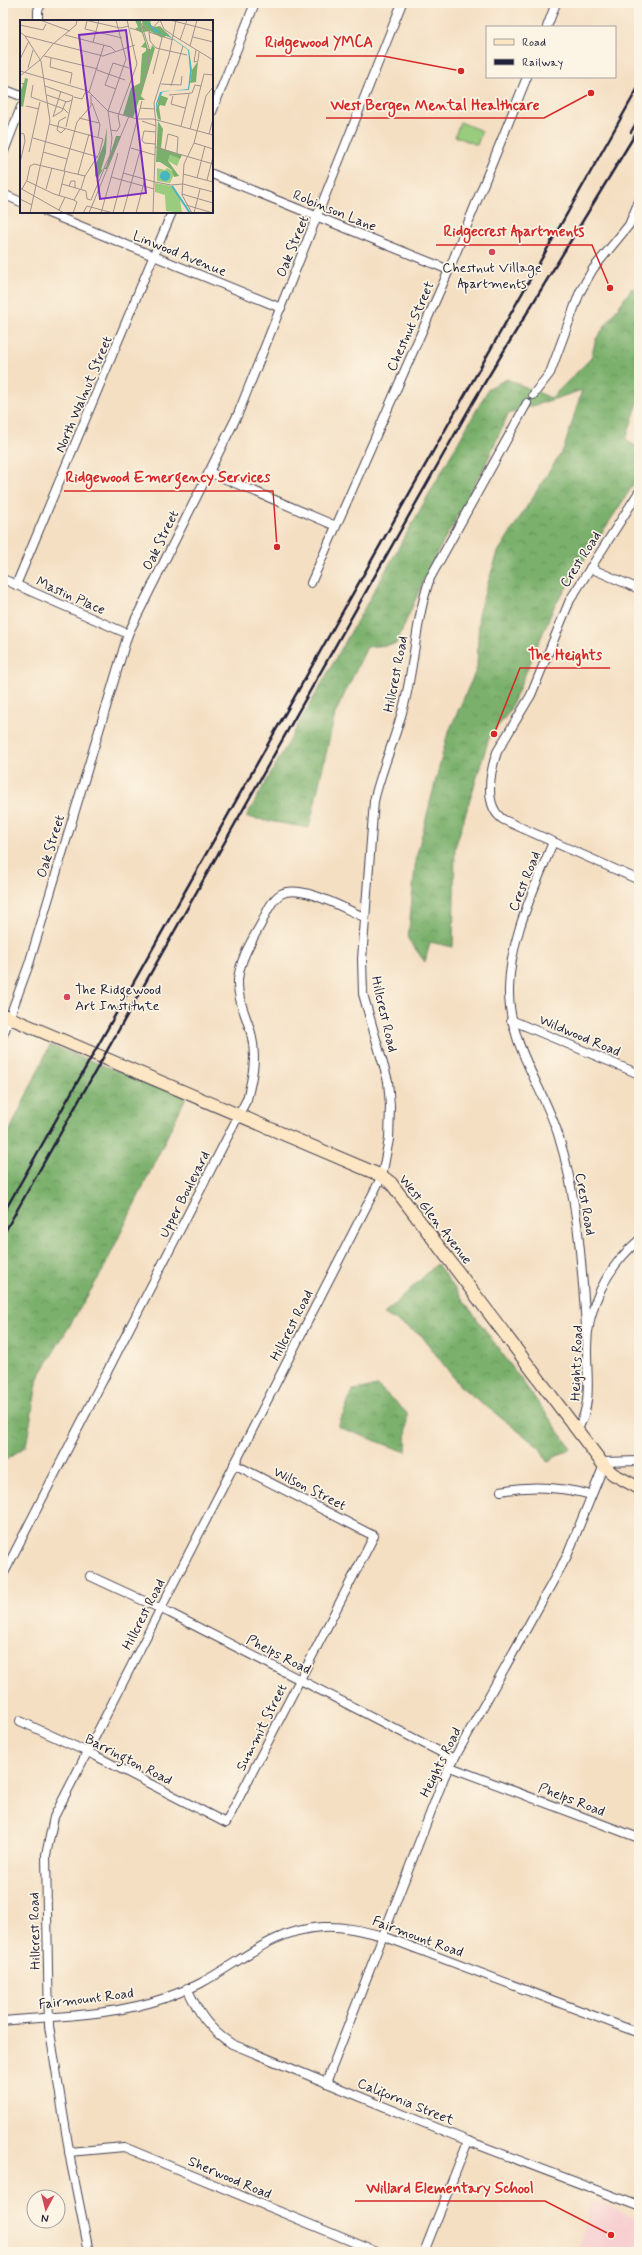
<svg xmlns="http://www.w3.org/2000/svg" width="642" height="2255" font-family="Mynerve,sans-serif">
<defs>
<pattern id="forest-crowns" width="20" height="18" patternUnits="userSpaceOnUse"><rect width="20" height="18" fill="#7ab06c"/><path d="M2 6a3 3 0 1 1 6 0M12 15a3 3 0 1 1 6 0" fill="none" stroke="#648f5a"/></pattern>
</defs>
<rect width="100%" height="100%" fill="#fcf5e5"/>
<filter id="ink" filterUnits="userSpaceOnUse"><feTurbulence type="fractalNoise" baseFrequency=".025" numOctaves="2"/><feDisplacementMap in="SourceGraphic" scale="8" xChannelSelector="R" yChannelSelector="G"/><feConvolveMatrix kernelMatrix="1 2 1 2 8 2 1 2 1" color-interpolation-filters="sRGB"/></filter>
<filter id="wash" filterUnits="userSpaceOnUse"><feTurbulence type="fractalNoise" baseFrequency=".012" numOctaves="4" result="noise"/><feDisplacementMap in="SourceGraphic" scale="16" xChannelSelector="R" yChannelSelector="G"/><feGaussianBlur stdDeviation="0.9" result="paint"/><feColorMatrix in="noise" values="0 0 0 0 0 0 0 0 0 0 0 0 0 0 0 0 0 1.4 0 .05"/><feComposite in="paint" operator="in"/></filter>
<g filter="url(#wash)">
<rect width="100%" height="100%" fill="#f4dfc3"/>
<polygon fill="#f7cfd1" points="591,2200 639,2218 639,2252 578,2252"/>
<polygon fill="#99cc7d" stroke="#5e775c" points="460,122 482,131 477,145 455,136"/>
<g fill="url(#forest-crowns)" stroke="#4e6954">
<polygon points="632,288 639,293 639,400 626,439 639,449 639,476 554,607 509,712 489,738 455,848 453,947 430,942 425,962 408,939 416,858 447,736 477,668 479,611 498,552 564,448 582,390 508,414 485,466 429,568 396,644 367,647 335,714 309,828 246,817 489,388 507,379 551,398 591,358 596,339"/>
<polygon points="50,1045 186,1097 103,1270 38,1378 26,1446 3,1462 3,1145"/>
<polygon points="437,1264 571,1448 547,1462 540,1448 460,1386 421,1335 384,1314"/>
<polygon points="378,1386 407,1413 406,1452 338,1427 353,1390"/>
</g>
</g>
<g filter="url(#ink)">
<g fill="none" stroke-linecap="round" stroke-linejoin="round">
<g stroke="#423e4f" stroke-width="10">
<g id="street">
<polyline points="38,21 38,10 42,3"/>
<polyline points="547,27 556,3"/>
<polyline points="3,89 21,96"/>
<polyline points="212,112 255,3"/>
<polyline points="3,154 21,107"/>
<polyline points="212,174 449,270"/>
<polyline points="3,194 21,202"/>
<polyline points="46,212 281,308"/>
<polyline points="533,395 550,373 580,292 593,269 629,225 639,201"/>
<polyline points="209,472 336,526"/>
<path d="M639,492l-69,108 -39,95 -34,57c-7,20 -14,55 7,68l135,60"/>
<polyline points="590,568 639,589"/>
<polyline points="3,579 128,634"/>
<polyline points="311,583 449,270 527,77"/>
<polyline points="16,585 172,212"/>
<path d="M553,842c-19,48 -43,95 -44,147 -1,54 33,96 49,145 21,67 24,137 29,207"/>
<polyline points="511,1020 639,1074"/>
<polyline points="3,1035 29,964 128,634 238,414 402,3"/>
<path d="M578,1429c14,-26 9,-50 9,-78 -1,-43 20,-84 52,-111"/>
<polyline points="602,1462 639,1461"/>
<path d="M501,1491c31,-6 60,-4 90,4"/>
<path d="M3,1575l244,-476c6,-23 10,-43 4,-66 -5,-18 -14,-34 -13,-53 2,-21 13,-38 23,-56 5,-10 10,-24 20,-30 19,-11 64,15 83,23"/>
<polyline points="90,1576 170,1613 454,1759"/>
<polyline points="20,1721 96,1756 226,1823 374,1536 234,1464"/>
<polyline points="450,1767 639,1838"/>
<path d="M187,1988c11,24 22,42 45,56l236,97 171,65"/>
<path d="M3,2021c53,-5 111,-5 162,-23 12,-5 25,-9 36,-15 43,-23 71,-53 122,-56 21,-1 40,4 60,9l256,97"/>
<polyline points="326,2083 445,1775 567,1556 604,1465"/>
<polyline points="69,2152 124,2147 377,2252"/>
<path d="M89,2252l-18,-89 -22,-137 -3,-171 8,-38 328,-641 7,-37 1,-33 -2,-25 -25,-87 -1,-35 12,-158c8,-34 23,-66 31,-100 10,-41 11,-83 25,-123l97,-175"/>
<polyline points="424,2252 468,2141"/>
</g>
</g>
<g stroke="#423e4f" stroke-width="14">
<polyline id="secondary" points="3,1015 382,1176 391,1183 605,1467 613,1474 639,1488"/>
</g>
<use href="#street" stroke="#fff" stroke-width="8"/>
<use href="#secondary" stroke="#fce6c4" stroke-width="12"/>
<g stroke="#22223b" stroke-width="2.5">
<polyline points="631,132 639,118"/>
<polyline points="3,1214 639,86"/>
<polyline points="3,1235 473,402 639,128"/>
</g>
</g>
</g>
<g fill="#d1495b" stroke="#fcf5e5" stroke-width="1.5">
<circle cx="492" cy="252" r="4"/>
<circle cx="67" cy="997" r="4"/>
</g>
<g text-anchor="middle" stroke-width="3.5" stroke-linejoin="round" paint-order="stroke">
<g font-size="14" fill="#22223b" stroke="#fcf5e5">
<text transform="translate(335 210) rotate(22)" y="5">Robinson Lane</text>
<text transform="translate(292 246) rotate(-68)" y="5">Oak Street</text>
<text transform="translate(180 253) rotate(22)" y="5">Linwood Avenue</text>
<text transform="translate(410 326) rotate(-66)" y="5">Chestnut Street</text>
<text transform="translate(83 394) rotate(-67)" y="5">North Walnut Street</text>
<text transform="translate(160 540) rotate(-64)" y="5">Oak Street</text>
<text transform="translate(580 559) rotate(-57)" y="5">Crest Road</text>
<text transform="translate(71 595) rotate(24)" y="5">Mastin Place</text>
<text transform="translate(395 674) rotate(-79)" y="5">Hillcrest Road</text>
<text transform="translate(50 846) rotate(-73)" y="5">Oak Street</text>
<text transform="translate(524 881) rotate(-68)" y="5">Crest Road</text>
<text transform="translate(385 1014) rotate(77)" y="5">Hillcrest Road</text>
<text transform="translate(580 1035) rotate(23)" y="5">Wildwood Road</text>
<text transform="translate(184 1194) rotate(-63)" y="5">Upper Boulevard</text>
<text transform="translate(586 1204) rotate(80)" y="5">Crest Road</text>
<text transform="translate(436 1219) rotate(52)" y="5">West Glen Avenue</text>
<text transform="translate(291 1325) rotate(-63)" y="5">Hillcrest Road</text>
<text transform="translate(576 1363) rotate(-88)" y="5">Heights Road</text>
<text transform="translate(310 1488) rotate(27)" y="5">Wilson Street</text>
<text transform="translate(143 1614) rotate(-63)" y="5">Hillcrest Road</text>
<text transform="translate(279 1654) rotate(27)" y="5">Phelps Road</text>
<text transform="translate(261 1727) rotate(-63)" y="5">Summit Street</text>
<text transform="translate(129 1759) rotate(27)" y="5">Barrington Road</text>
<text transform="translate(440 1762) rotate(-64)" y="5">Heights Road</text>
<text transform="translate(572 1799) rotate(21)" y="5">Phelps Road</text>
<text transform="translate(34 1931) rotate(-91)" y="5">Hillcrest Road</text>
<text transform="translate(418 1936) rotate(20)" y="5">Fairmount Road</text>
<text transform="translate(86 1998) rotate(-7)" y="5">Fairmount Road</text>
<text transform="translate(406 2101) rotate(22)" y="5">California Street</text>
<text transform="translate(230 2177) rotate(23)" y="5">Sherwood Road</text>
</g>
<g font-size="14" fill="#22223b" stroke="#fcf5e5">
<text x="492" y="272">Chestnut Village<tspan x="492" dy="16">Apartments</tspan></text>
<text x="75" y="994" text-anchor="start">The Ridgewood<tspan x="75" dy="16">Art Institute</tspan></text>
</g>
</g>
<g transform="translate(20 20)">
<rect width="193" height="193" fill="#f4dfc3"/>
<path d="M150,135l10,4 -3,7 -9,-5zM137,148l8,2 2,-2 8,4 -5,11 -13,-2zM135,163l17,3 8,13 2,14 -16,-2 -1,-16 -10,-3z" fill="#99cc7d"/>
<path d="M115,0h5l3,12 -1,-12h8l1,5 3,2 6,-1 12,12 -6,-2 -4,2 -12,-7 -7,1 5,17h3l1,-4 3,3 -14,48 4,4h-6l-6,18 -10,-3 8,-27 9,-5 2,-29 4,-3v-3l-5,-1 4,-5 -3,-9 -7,-4 3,-2zM178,41l-2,21 -6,1 2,-13zM5,58l3,1 -5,28 -2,-1 -1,-14 3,-7 -2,-2h3zM140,75l8,3 -3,8 -5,-1 -1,2 2,13 -3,-1 -2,-9zM138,101l5,8 -2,19 21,7 -2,4 -10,-4 -2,6 11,15 -5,1 -2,-7 -12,-8h-4zM87,107l-1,26 -5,17 5,-3 10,-31h5l-14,33h-4l-5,9 -3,-2v-10l9,-22z" fill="#7ab06c"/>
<path d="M124,0l17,13 7,2 21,15 3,20 -3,20 -26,1 -6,13 1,15 -2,-15 4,-12 28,-3 2,-18 -2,-21 -21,-15 -12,-3zM140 156a5 5 0 1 1 10 0a5 5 0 1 1-10 0Z" fill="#47b5c2"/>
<path fill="none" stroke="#47b5c2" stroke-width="2" d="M152,166l18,27"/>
<path fill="none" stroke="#a0938d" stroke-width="1" d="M20,0l30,11M65,0l35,8 9,-2M140,0l4,9 10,7M150,0l43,11M67,1l-2,8 37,9M0,5l23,5 3,-6M110,8l10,3 3,-5 7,6M0,12l5,4 16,25 9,60 -20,92M129,12l1,9 6,7 31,7M129,12l24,8M129,12l11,-12M45,15l46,12 4,4M5,16l78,20 32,-11M154,16l39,24M173,17l20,5M160,20l7,-20M73,22l6,-22M170,26l7,-26M176,30l-2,12 4,-1 1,-9M24,36l54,13M31,38l-1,9 22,6 -2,11M0,39l9,-18M8,48l5,-18M77,50l28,10M0,51l68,20 20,20 29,8h16l60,16M133,54l9,-36M0,56l20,-16 13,-16 23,-19 1,-5M141,64l20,1 1,-9M13,65l-2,12 33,12 4,4M25,66l28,10 -7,31M151,66l12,-40M96,69l-11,-4 8,-22 16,5M69,72l15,-47M27,75l20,7 5,-2M149,75l23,-2 3,-8 6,1M153,76l-2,8 14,4M54,77l8,2 3,-6 4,-1M72,83l8,22 -2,12M6,86l13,3M120,88l14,1M34,96l8,-5 4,-10M33,97l8,-26M59,98l20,5M122,101l14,5M29,104l54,15 -4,15 -14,22 -4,13M161,106l8,-32M46,108l-5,5 -4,-3 2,-9 7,-4M170,109l14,-55 9,1M91,110l6,1 3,-5 -2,-10 19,-52 -10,-44M0,113l4,1 1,7 -5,22M189,114l4,-15M13,118l65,19M174,123l19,6M135,124l-11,-1 -2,-3 2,-9 12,1M135,127l58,17M111,128l24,7M145,130l3,-16 10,3 -1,16M9,132l11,-50M23,132l24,7M84,148l6,-13 2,-17 -4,-27 18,-52 -10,-39M44,151l13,-49 14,-16v-11M103,153l32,9M58,154l11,-40M163,154l30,8M91,157l43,12M177,158l8,-32M187,160l6,-23M7,161l27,13 20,6M135,162l16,3 12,-1 30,8M42,164l24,7 1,8 4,1 13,-31M49,166l2,-5h4v7M0,168l44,25M2,169l5,-9 3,-14 4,-2 51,12M26,169l6,-21M162,174l31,9M39,176l6,-25M0,179l12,6M54,180l6,-11M166,185l27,8M39,190l6,-13M53,193l4,-11 -3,-2M63,193l4,-7 26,7M69,193l59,-143 1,-22 -9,-28M81,193l17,-60M93,193l29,-112M103,193l17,-62M116,193l9,-34M133,193l3,-87 -2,-23 15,-47 7,-36M172,193l-10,-18 2,-31 10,-21 12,-47 7,-9M174,193l6,-24"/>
<path fill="#7b2cbf" fill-opacity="0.15" stroke="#7b2cbf" stroke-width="2" d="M106,10l20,163 -46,6 -21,-164z"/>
<rect width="193" height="193" fill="none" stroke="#22223b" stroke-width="2"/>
</g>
<path fill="none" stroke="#d62828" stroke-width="1.5" d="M461 71L383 56H256M591 93L544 118H326M610 288L592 245H436M277 547L273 491H64M494 734L520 668H610M611 2235L545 2201H355"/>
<g fill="#d62828" stroke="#fcf5e5" stroke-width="1.5">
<circle cx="461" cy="71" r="4"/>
<circle cx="591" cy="93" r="4"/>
<circle cx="610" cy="288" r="4"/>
<circle cx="277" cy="547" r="4"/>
<circle cx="494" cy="734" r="4"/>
<circle cx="611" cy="2235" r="4"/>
</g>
<g font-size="15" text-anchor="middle" font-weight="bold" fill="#d62828" stroke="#fcf5e5" stroke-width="3.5" stroke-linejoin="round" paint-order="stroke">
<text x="319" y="47">Ridgewood YMCA</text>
<text x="435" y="110">West Bergen Mental Healthcare</text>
<text x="514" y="236">Ridgecrest Apartments</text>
<text x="168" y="482">Ridgewood Emergency Services</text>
<text x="565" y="660">The Heights</text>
<text x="450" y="2193">Willard Elementary School</text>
</g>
<rect width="642" height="2255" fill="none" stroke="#fcf5e5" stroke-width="16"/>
<rect x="486" y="26" width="130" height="52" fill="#fcf5e5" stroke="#a5a1a1"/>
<rect x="494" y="39" width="20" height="6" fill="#fce6c4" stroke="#a5a1a1"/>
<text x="522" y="46" font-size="12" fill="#22223b">Road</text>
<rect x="494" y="59" width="20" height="6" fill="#22223b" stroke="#a5a1a1"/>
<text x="522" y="66" font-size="12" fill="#22223b">Railway</text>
<g transform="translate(46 2209) rotate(187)"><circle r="19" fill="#fcf5e5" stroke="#a5a1a1"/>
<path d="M0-3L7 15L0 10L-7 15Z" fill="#d1495b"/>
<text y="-6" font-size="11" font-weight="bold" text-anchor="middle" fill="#22223b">N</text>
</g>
</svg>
